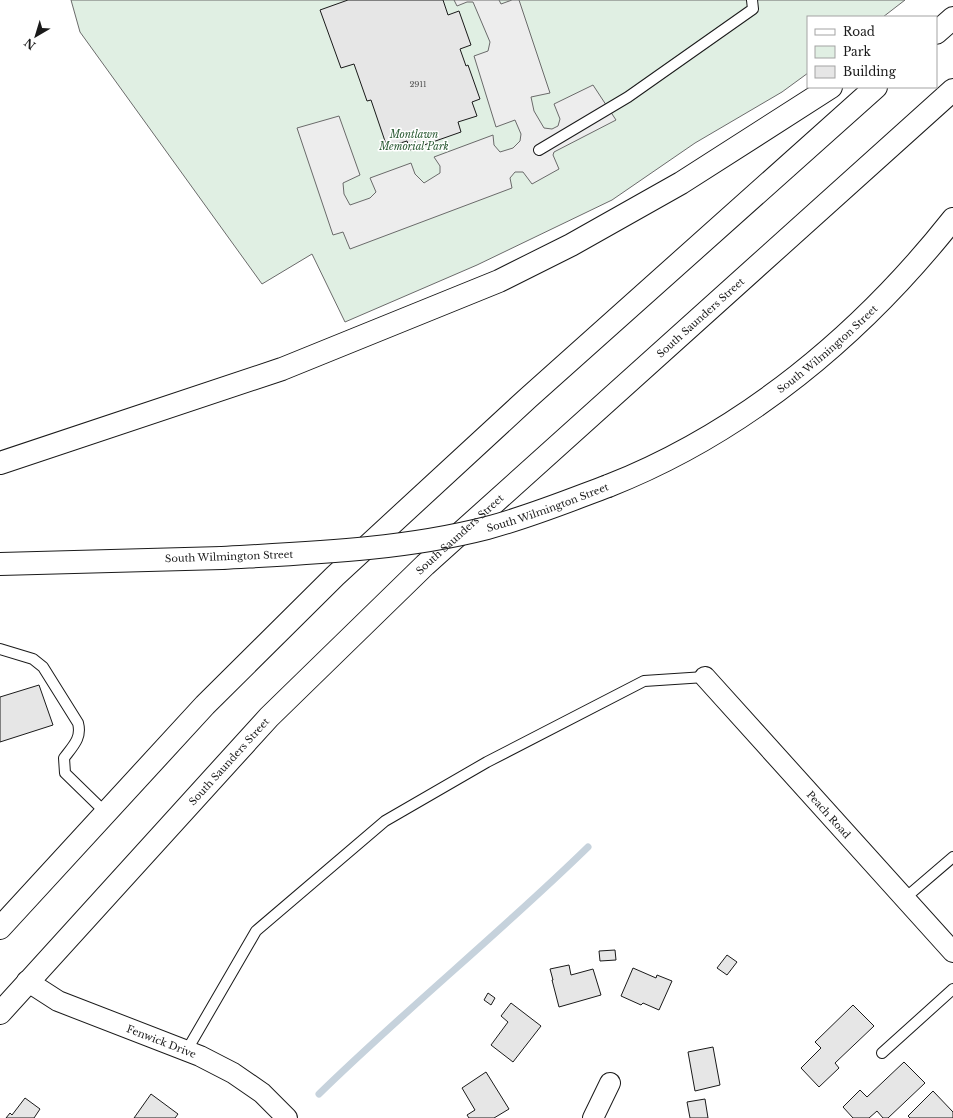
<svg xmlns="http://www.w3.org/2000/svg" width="953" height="1118" font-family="'Libre Baskerville',serif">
<rect width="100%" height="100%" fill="#fff"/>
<polygon fill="#e0efe3" stroke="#6a6a6a" points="71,0 905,0 883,17 808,17 808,73 782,92 695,143 612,200 477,265 345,322 312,254 262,284 80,32"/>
<polygon fill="#ededed" stroke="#6a6a6a" points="454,0 499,0 501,4 512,0 519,0 550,93 531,97 534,111 544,128 552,129 558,126 560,119 554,104 593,85 616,120 554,152 553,155 559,169 532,184 523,172 515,172 510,178 512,188 350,249 343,232 333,235 297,128 339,116 360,175 343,183 344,194 350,205 370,198 376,192 370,178 411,163 415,174 424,183 440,173 440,166 434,157 493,135 494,145 500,152 513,148 520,141 521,134 515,120 496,127 474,56 488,51 490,42 473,2 467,2 457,6"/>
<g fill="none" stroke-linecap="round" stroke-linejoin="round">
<path stroke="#c6d2dc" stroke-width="7" d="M319,1094c87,-85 182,-162 269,-247"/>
</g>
<g fill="#e6e6e6" stroke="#1a1a1a">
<polygon points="348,0 443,0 448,15 459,11 471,45 460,49 466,66 468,65 480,99 472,102 477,116 458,122 461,132 410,150 407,141 387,147 371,100 367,101 354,64 341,68 320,10"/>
<polygon points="39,685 53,725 0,742 0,697"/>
<polygon points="615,950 616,960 600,961 599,951"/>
<polygon points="727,955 737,962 727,975 717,968"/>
<polygon points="569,965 571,975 593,969 601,995 559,1007 552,980 553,980 550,969"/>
<polygon points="633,968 656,978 657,975 672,981 659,1010 643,1003 641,1005 621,996"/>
<polygon points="488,993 495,998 491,1005 484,1000"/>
<polygon points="511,1003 541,1026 513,1062 491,1045 508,1022 501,1016"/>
<polygon points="853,1005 874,1026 835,1063 839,1068 819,1087 801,1068 821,1048 815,1042"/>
<polygon points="713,1047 720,1085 695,1091 688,1052"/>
<polygon points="904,1062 925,1083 888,1118 883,1118 877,1111 869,1118 853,1118 843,1107 860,1090 867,1097"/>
<polygon points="486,1072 509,1109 494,1118 469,1118 467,1115 475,1110 462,1088"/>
<polygon points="933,1091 953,1112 953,1118 910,1118 908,1116"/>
<polygon points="151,1094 178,1114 175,1118 134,1118"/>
<polygon points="25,1098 40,1109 34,1118 6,1118 10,1113 12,1115"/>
<polygon points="705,1099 708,1118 690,1118 687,1102"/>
</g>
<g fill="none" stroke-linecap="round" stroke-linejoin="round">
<g stroke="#1a1a1a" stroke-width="12">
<g id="service">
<polyline points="539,150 628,97 753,9 752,0"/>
<path d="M0,649l33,10 10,8 35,56c4,15 -5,23 -14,35l1,15 41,40"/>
<polyline points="904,899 953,857"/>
<polyline points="187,1050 256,931 385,821 487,762 644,681 705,677"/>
<polyline points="882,1053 953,989"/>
</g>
</g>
<g stroke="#1a1a1a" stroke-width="22">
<g id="minor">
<path id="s1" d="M705,677l248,275"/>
<path id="s2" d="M27,981l31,20 142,55 33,17 29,20 25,25"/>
<polyline points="593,1118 610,1083"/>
</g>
</g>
<g stroke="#1a1a1a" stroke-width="24">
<g id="secondary">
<polyline points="0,463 282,369 499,281 571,245 681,183 831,87"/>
<path id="s3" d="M608,486c137,-54 254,-152 345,-267"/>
<polyline points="0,564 222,558"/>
</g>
</g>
<g stroke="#1a1a1a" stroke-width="24">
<g id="trunk">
<polyline points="936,33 953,18"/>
<polyline points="0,928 205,705 335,576 528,398 876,87"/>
<path id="s4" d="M0,1013l269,-296 156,-152 528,-475"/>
</g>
</g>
<use href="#service" stroke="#fff" stroke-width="10"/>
<use href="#minor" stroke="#fff" stroke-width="20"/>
<use href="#secondary" stroke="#fff" stroke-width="22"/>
<use href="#trunk" stroke="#fff" stroke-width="22"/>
<g stroke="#1a1a1a" stroke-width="24" stroke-linecap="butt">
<g id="secondary-bridge">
<path id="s5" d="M222,558c88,-5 179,-8 265,-30 42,-11 81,-27 121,-42"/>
</g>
</g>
<use href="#secondary-bridge" stroke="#fff" stroke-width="22"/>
</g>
<g text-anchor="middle" stroke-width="3" stroke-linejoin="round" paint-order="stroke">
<g font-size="8" fill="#4d4d4d">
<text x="418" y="87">2911</text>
</g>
<g font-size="10" font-style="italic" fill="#2b5a34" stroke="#fff">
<text x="414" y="138">Montlawn<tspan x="414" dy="12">Memorial Park</tspan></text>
</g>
<g font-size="10" fill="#1a1a1a" stroke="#fff">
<text dy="4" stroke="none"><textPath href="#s4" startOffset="988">South Saunders Street</textPath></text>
<text dy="4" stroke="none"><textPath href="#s3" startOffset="260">South Wilmington Street</textPath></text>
<text dy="4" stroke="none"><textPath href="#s5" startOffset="331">South Wilmington Street</textPath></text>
<text dy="4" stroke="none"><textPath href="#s4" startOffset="664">South Saunders Street</textPath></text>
<text transform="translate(229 556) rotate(-2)" y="4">South Wilmington Street</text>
<text dy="4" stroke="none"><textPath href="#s4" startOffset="340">South Saunders Street</textPath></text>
<text dy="4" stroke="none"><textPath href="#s1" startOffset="185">Peach Road</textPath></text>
<text dy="4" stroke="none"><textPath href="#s2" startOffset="148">Fenwick Drive</textPath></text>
</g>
</g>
<rect x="807" y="16" width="130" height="72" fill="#ffffff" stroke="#a3a3a3"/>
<rect x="815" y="29" width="20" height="6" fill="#ffffff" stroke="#a3a3a3"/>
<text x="843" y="36" font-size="12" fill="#1a1a1a">Road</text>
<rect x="815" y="46" width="20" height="12" fill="#e0efe3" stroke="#a3a3a3"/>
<text x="843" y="56" font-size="12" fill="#1a1a1a">Park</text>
<rect x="815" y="66" width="20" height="12" fill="#e6e6e6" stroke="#a3a3a3"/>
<text x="843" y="76" font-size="12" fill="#1a1a1a">Building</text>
<g transform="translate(36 36) rotate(218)" stroke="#ffffff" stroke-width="3" paint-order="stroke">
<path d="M0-3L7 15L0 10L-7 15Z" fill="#1a1a1a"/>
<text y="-6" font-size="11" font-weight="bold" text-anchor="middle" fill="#1a1a1a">N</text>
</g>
</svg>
